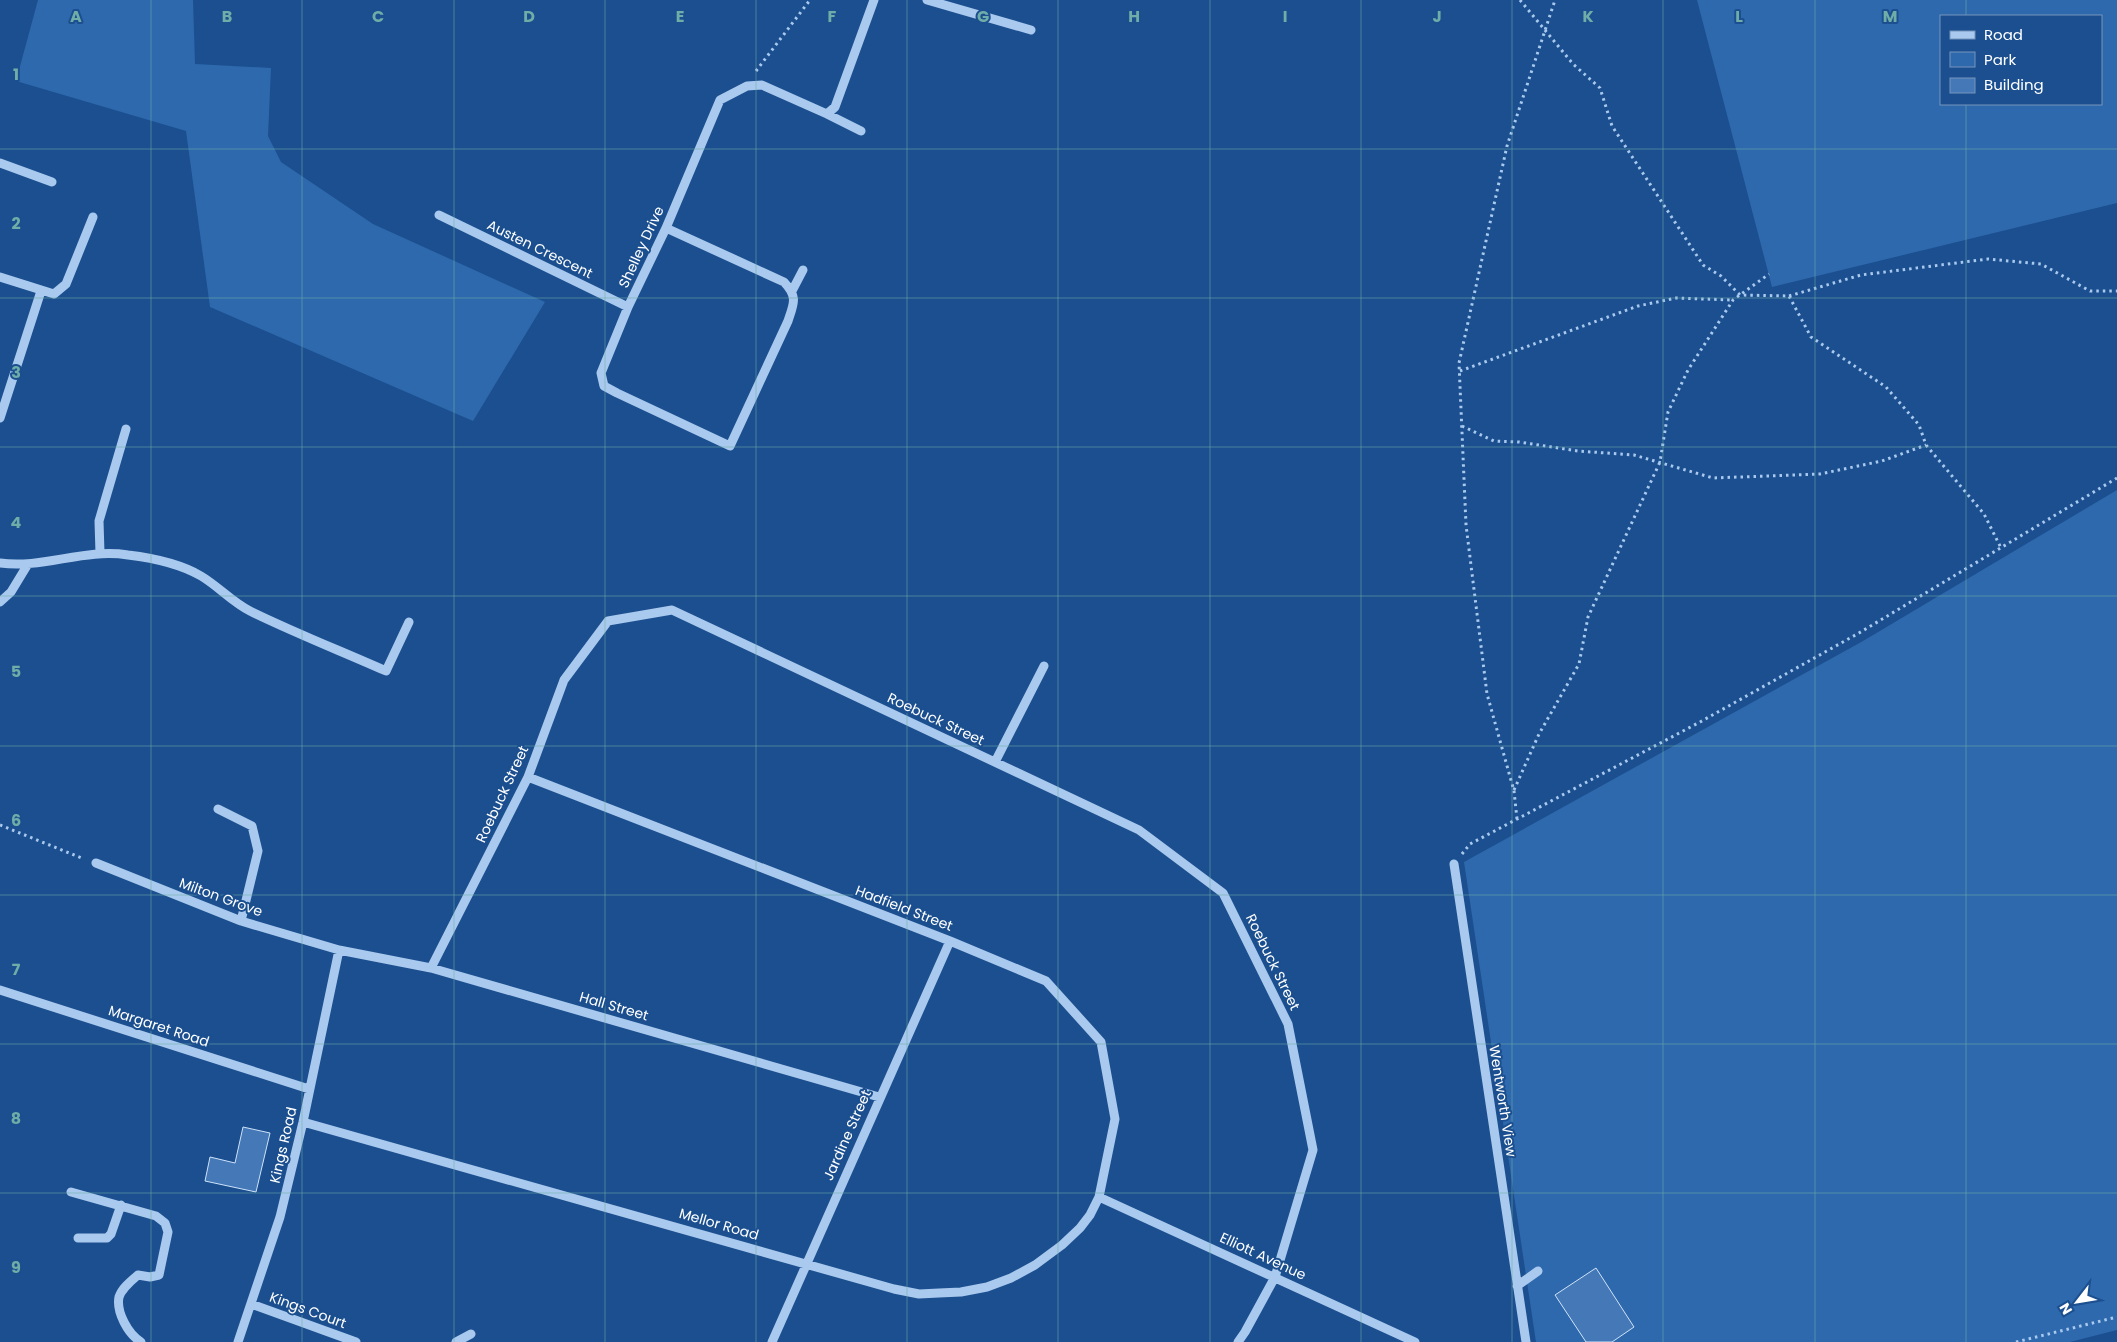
<svg xmlns="http://www.w3.org/2000/svg" width="2117" height="1342" viewBox="0 0 2117 1342" font-family="Poppins,sans-serif">
  <style>
    .green { fill: #2e69ad; fill-rule: evenodd }
    .building { fill: #4478b7; stroke: #cfe3fa }
    .lines { fill: none; stroke-linecap: round; stroke-linejoin: round }
    .path { stroke: #a9c9ee; stroke-width: 3; stroke-dasharray: 2.5 4; stroke-linecap: butt }
    .minor { stroke: #a9c9ee; stroke-width: 9 }
    .grid { fill: none; stroke: #6fada8; stroke-width: 1; stroke-opacity: 0.55 }
    .labels { text-anchor: middle; dominant-baseline: central; stroke-width: 4; stroke-linejoin: round; paint-order: stroke }
    .street-label { font-size: 14px; fill: #fff; stroke: #1b4f8f }
    .grid-label { font-size: 16px; text-anchor: middle; font-weight: bold; fill: #6fada8; stroke: #1b4f8f; stroke-width: 4; stroke-linejoin: round; paint-order: stroke }
  </style>
  <rect width="100%" height="100%" fill="#1b4f8f"/>
  <path class="green" d="M38,0H193L195,64L271,68L268,136L281,162L373,224L545,302L473,421L210,307L186,131L16,81Z
    M1697,0H2117V203L1772,287ZM1941,16H2101V104H1941Z
    M2117,490V1330L2070,1342H1536L1464,862L1863,641Z"/>
  <path class="building" d="M243,1127L270,1133L256,1192L205,1181L210,1157L235,1163Z
    M1596,1268L1634,1327L1612,1342H1586L1555,1295Z"/>
  <g class="lines">
    <path class="path" d="M1520,0L1573,64L1600,88L1612,126L1703,265L1721,276L1740,295L1789,296L1811,337L1886,387L1919,425L1926,445L1984,514L2001,548
      M756,71L810,0
      M1789,296L1861,275L1988,259L2041,264L2090,291H2117
      M1460,371L1638,306L1676,298L1733,300
      M1462,426L1494,441L1519,442L1578,451L1634,455L1713,478L1820,474L1882,461L1926,445
      M1514,790L1539,734L1579,664L1588,617L1660,462L1668,412L1688,370L1733,300L1769,274
      M1517,819L1514,791L1487,694L1466,525L1459,363L1507,146L1555,0
      M0,825L84,859
      M1462,854L1470,844L1700,722L1859,633L2117,478
      M2016,1342L2117,1317"/>
    <path class="minor" d="M927,0L1031,30
      M827,114L861,131
      M0,163L52,182
      M439,215L628,307
      M666,228L784,282C798,297 794,303 788,321L730,446L617,393L604,386L601,373L628,307L666,228L720,100L747,86L762,85L827,114L835,107L874,0
      M0,277L54,294L66,284L93,217
      M792,291L803,270
      M0,418L41,291
      M100,553L99,521L126,429
      M0,563C43,569 84,548 128,555C153,558 179,563 201,576C218,586 232,602 250,611C295,633 341,651 386,671L409,622
      M0,602L11,592L28,564
      M995,762L1044,666
      M218,809L252,826L258,851L241,921
      M96,863L241,921L339,950L431,968L879,1097
      M1454,864L1526,1342
      M431,968L528,777L564,680L608,621L672,610L1139,830L1223,893L1288,1024L1313,1150L1275,1277L1245,1332L1238,1342
      M0,990L309,1089
      M303,1122L894,1289L919,1294L939,1293L961,1292L987,1287L1011,1278L1035,1265L1062,1245L1080,1228L1090,1215L1099,1197L1115,1119L1101,1042L1046,981L950,941L528,777
      M71,1192L156,1216L165,1223L168,1232L159,1275L150,1277L138,1275C131,1281 122,1288 119,1297C116,1312 128,1334 141,1342
      M1099,1197L1415,1342
      M78,1238H107L111,1234L121,1205
      M1517,1286L1538,1271
      M251,1304L356,1342
      M238,1342L280,1217L303,1122L339,950
      M456,1342L471,1334
      M772,1342L950,941"/>
  </g>
  <path class="grid" d="M151,0V1342M302,0V1342M454,0V1342M605,0V1342M756,0V1342M907,0V1342M1058,0V1342M1210,0V1342M1361,0V1342M1512,0V1342M1663,0V1342M1815,0V1342M1966,0V16M1966,104V1342M0,149H2117M0,298H2117M0,447H2117M0,596H2117M0,746H2117M0,895H2117M0,1044H2117M0,1193H2117"/>
  <g class="labels">
    <g class="street-label">
      <text transform="translate(641 247) rotate(-65)">Shelley Drive</text>
      <text transform="translate(540 249) rotate(26)">Austen Crescent</text>
      <text transform="translate(936 719) rotate(25)">Roebuck Street</text>
      <text transform="translate(502 794) rotate(-65)">Roebuck Street</text>
      <text transform="translate(221 897) rotate(20)">Milton Grove</text>
      <text transform="translate(904 908) rotate(21)">Hadfield Street</text>
      <text transform="translate(1273 962) rotate(64)">Roebuck Street</text>
      <text transform="translate(614 1006) rotate(16)">Hall Street</text>
      <text transform="translate(159 1026) rotate(18)">Margaret Road</text>
      <text transform="translate(1503 1101) rotate(81)">Wentworth View</text>
      <text transform="translate(847 1135) rotate(-66)">Jardine Street</text>
      <text transform="translate(283 1145) rotate(-77)">Kings Road</text>
      <text transform="translate(719 1224) rotate(16)">Mellor Road</text>
      <text transform="translate(1263 1256) rotate(25)">Elliott Avenue</text>
      <text transform="translate(308 1310) rotate(20)">Kings Court</text>
    </g>
  </g>
  <g class="grid-label">
    <text x="76" y="22">A</text>
    <text x="227" y="22">B</text>
    <text x="378" y="22">C</text>
    <text x="529" y="22">D</text>
    <text x="680" y="22">E</text>
    <text x="832" y="22">F</text>
    <text x="983" y="22">G</text>
    <text x="1134" y="22">H</text>
    <text x="1285" y="22">I</text>
    <text x="1437" y="22">J</text>
    <text x="1588" y="22">K</text>
    <text x="1739" y="22">L</text>
    <text x="1890" y="22">M</text>
    <text x="16" y="80">1</text>
    <text x="16" y="229">2</text>
    <text x="16" y="378">3</text>
    <text x="16" y="528">4</text>
    <text x="16" y="677">5</text>
    <text x="16" y="826">6</text>
    <text x="16" y="975">7</text>
    <text x="16" y="1124">8</text>
    <text x="16" y="1273">9</text>
  </g>
  <rect x="1940" y="15" width="162" height="90" fill="#1b4f8f" stroke="#7695bc"/>
  <rect x="1950" y="31" width="25" height="8" fill="#a9c9ee" stroke="#7695bc"/>
  <text x="1984" y="40" font-size="15" fill="#ffffff">Road</text>
  <rect x="1950" y="52" width="25" height="15" fill="#2e69ad" stroke="#7695bc"/>
  <text x="1984" y="65" font-size="15" fill="#ffffff">Park</text>
  <rect x="1950" y="78" width="25" height="15" fill="#4478b7" stroke="#7695bc"/>
  <text x="1984" y="90" font-size="15" fill="#ffffff">Building</text>
  <g transform="translate(2077 1302) rotate(239)" stroke="#1b4f8f" stroke-width="4" paint-order="stroke">
  <path d="M0-4L9 19L0 12L-9 19Z" fill="#ffffff"/>
  <text y="-8" font-size="14" font-weight="bold" text-anchor="middle" fill="#ffffff">N</text>
  </g>
</svg>
